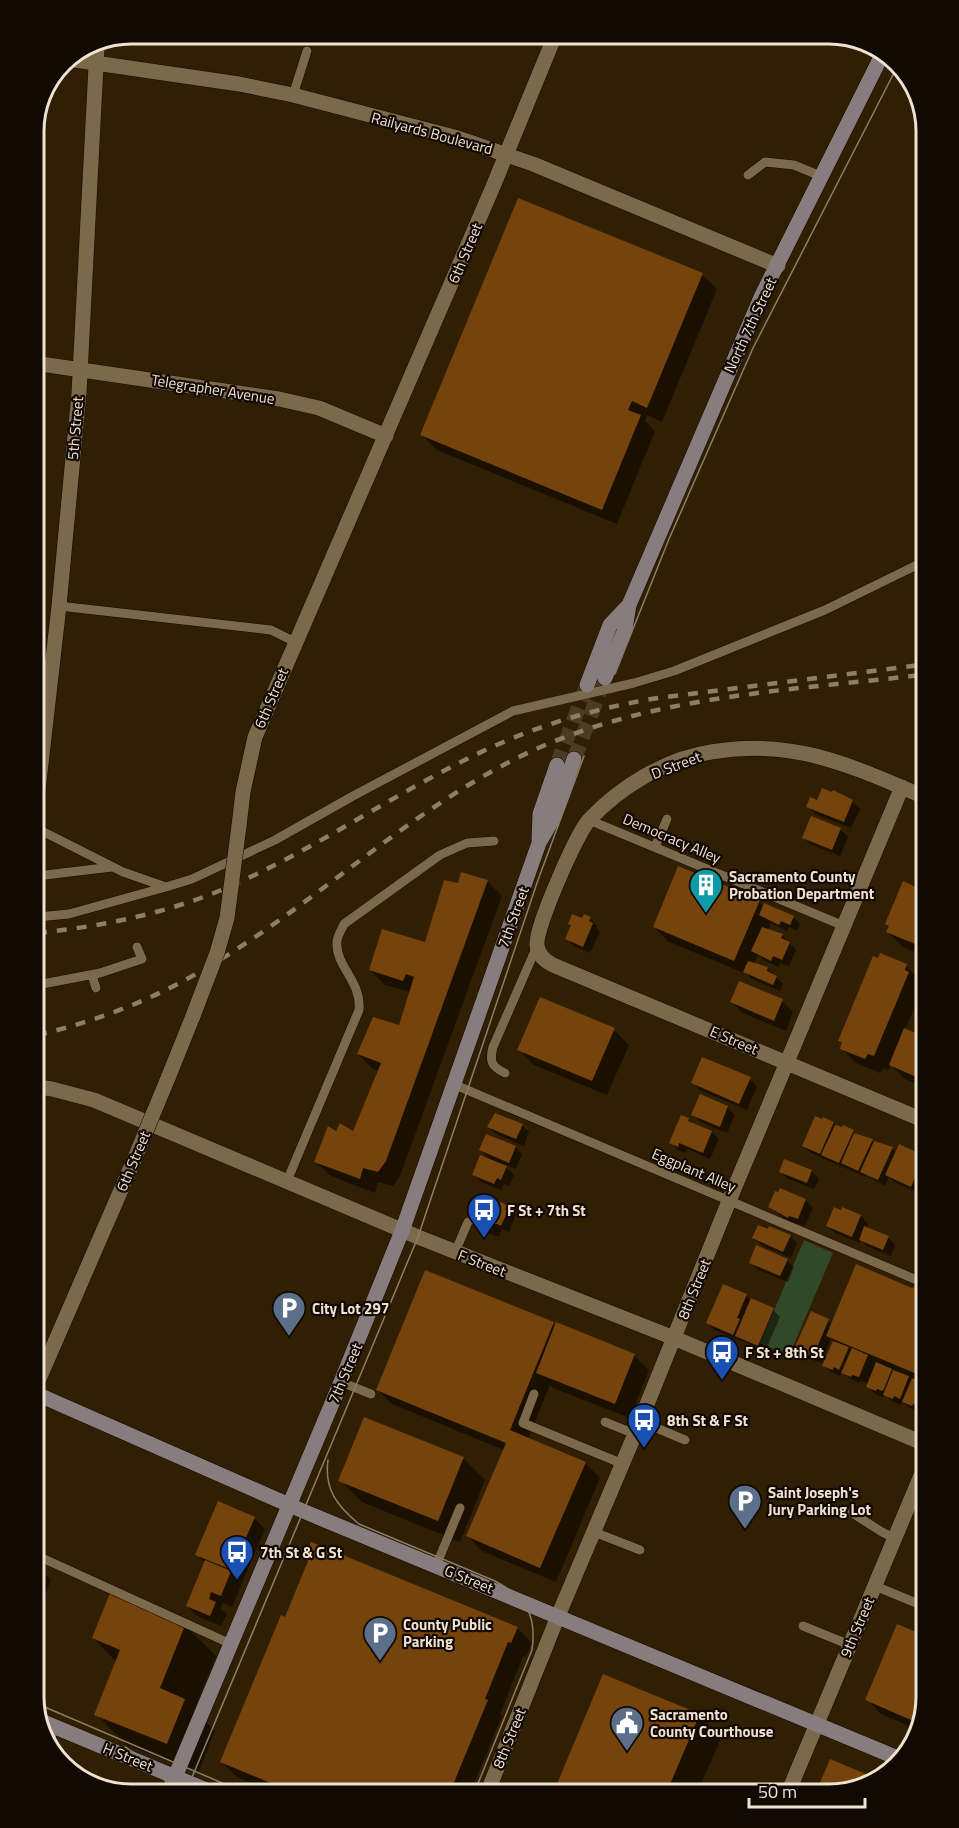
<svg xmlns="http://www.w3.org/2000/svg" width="959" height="1828" viewBox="0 0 959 1828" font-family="'Titillium Web',sans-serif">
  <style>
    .green { fill: #314928 }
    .shadow { fill: #0007 }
    .building { fill: #75430b }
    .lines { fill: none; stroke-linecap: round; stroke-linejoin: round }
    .secondary-tunnel { stroke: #4c3c22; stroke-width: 15; stroke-dasharray: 15 8; stroke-linecap: butt }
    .lane-casing { stroke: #150900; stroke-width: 10 }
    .street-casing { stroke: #150900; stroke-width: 16 }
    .secondary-casing { stroke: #150900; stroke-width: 16 }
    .lane { stroke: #7c684b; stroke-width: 9 }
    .street { stroke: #7c684b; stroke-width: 15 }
    .secondary { stroke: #887d7e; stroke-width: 15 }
    .tram { stroke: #8c7e68; stroke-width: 1.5 }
    .rail { stroke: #8c7e68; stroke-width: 4.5; stroke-dasharray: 10 10; stroke-linecap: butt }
    .street-bridge-casing { stroke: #150900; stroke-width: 16; stroke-linecap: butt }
    .street-bridge { stroke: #7c684b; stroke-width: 15 }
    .labels { text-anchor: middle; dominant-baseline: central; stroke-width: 4.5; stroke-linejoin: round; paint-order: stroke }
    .street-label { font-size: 15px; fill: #eee3d3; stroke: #120a02 }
    .poi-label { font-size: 15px; font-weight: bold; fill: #eee3d3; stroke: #120a02; text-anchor: start }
    .rim { fill: none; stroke: #eee3d3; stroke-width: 3 }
  </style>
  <rect width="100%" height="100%" fill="#301f03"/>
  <path class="green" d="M804,1240L833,1253L789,1356L760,1343Z"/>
  <path class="shadow" d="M702,275L717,289L662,422L647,415L645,421L655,431L617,524L437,450L422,435Z
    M852,801L860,809L851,828L815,814L808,806L818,802Z
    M811,818L841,830L848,837L840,856L810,844L803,837Z
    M922,875V955L903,947L888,932L890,927L887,924L916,889Z
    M487,881L502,896L400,1176L393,1186L378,1182L375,1193L331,1176L316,1162L337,1133H354L380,1071L373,1069L358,1054L400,1027L410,992L385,985L370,970L426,944L459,885Z
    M759,902L764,907L793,917L800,924L797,931L789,927L787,931L771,923L768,930L782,935L796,950L789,966L780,963L779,967L765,961L758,955L754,964L768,969L783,984L780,991L752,979L747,974L669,942L654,927Z
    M590,918L597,926L596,928L600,932L590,953L574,946L566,938L583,920Z
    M880,955L906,966L921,981L920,985L923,988L905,1030L923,1038V1087L905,1079L891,1065L889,1070L883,1068L880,1073L856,1063L841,1048L843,1044L840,1041Z
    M782,1001L793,1012L786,1031L743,1013L732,1002Z
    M614,1030L629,1045L607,1095L534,1065L519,1050Z
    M750,1079L757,1086L747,1110L700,1090L693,1083Z
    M701,1096L728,1108L735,1115L727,1133L700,1122L693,1114Z
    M689,1119L694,1125L712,1132L719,1139L710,1159L687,1149L685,1153L678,1150L671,1142Z
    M833,1123L838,1127L853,1131L858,1136L862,1138L863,1136L875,1143L892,1148L897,1153L900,1146L923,1157L924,1182L919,1193L894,1182L889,1177L885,1186L866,1175V1177L811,1153L804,1146Z
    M522,1125L529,1132L524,1146L496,1134L489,1127Z
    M515,1147L522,1154L516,1169L502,1163L514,1175L509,1186L504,1184L501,1190L481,1182L474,1175L492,1162L481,1150Z
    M781,1171H811L819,1179L814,1189L788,1179Z
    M805,1200L813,1208L805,1226L787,1221L770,1207Z
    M509,1207L516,1214L509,1232L502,1229L499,1237L483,1231L475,1223Z
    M843,1209L861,1216L868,1224L866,1229L888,1237L895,1245L891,1256L868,1247L861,1240L860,1243L835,1233L828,1226Z
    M790,1236L797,1243L791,1258L761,1245L754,1238Z
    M787,1260L794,1267L788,1282L758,1270L751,1262Z
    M426,1272L556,1326L634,1355L649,1370L630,1418L553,1388L550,1385L528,1439L585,1463L600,1478L556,1582L482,1551L468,1536L504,1450L392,1404L377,1389Z
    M916,1288L924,1291L925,1412L920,1410L919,1413L902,1402L900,1405L892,1401L885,1394L883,1397L875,1394L868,1386L869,1384L860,1381L859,1383L841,1373L840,1376L831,1372L824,1365L834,1342L831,1339L821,1363L803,1356L796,1348L811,1313L832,1324Z
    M746,1296L751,1300L773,1310L780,1317L765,1352L741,1340L740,1341L715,1330L708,1323Z
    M463,1458L485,1480L460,1542L362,1502L340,1480Z
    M254,1518L265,1529L232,1607L223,1603L220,1608L227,1614L221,1626L199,1617L187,1606L205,1563L197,1555Z
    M305,1559L517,1628L532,1643L526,1657L523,1656L500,1714L502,1716L471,1791L277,1793L237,1777L222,1762L286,1619L309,1562Z
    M40,1570L51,1580L40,1607Z
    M185,1625L216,1656L194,1710L215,1731L198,1773L127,1745L96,1714L117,1662L93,1638Z
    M926,1698L916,1729L881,1714L867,1699Z
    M699,1716L721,1738L699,1789L556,1791Z"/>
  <path class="building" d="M518,198L703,273L647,408L632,401L628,410L641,415L602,510L420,435Z
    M822,788L832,792L833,790L853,800L844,822L806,807L810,797L817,800Z
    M811,816L841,828L832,850L802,838Z
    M678,866L760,900L734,961L653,927Z
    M922,871V940L918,938L915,944L886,932L889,926L885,924L903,881L916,887Z
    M461,872L488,880L386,1161L378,1172L363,1168L360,1179L314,1162L328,1126L336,1131L340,1123L353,1131L381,1063L357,1054L373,1017L399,1025L414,977L406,974L403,981L369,970L382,929L425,942L444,880L458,883Z
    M764,903L794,916L790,925L781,921L779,925L759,915Z
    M572,914L582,918L584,914L591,917L589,921L593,923L583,947L565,939L571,925L568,924Z
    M762,927L783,934L781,938L790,942L782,960L773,956L771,961L751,951Z
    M880,953L907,964L905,970L909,972L874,1056L868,1054L865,1059L840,1049L842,1042L838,1041L873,956L878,958Z
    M748,961L768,967L767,971L777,976L773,985L743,972Z
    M739,981L783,999L774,1021L730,1002Z
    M540,997L615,1028L592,1081L517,1050Z
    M904,1028L923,1036V1080L889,1065Z
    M702,1057L751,1077L739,1104L691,1083Z
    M700,1094L728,1106L720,1127L691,1115Z
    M495,1113L523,1124L516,1139L487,1127Z
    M681,1115L689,1118L688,1121L712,1131L703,1153L679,1143L678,1147L669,1143Z
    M815,1116L822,1119L823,1117L834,1122L820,1154L802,1146Z
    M835,1125L842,1127L843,1125L854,1130L839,1163L821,1155Z
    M854,1133L873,1139L858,1171L841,1163Z
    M486,1134L516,1146L509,1163L479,1150Z
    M874,1141L893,1147L878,1180L860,1172Z
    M899,1144L923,1155V1159L911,1187L885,1175Z
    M480,1155L507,1166L501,1180L497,1178L494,1184L472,1175Z
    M784,1159L812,1170L807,1183L779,1172Z
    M780,1188L806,1199L798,1219L789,1216L788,1218L768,1207L775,1191L778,1192Z
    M485,1196L510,1206L501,1226L495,1223L491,1231L474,1224Z
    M834,1207L841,1210L842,1207L861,1215L852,1237L826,1226Z
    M758,1225L768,1229L769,1226L791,1235L783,1252L752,1238Z
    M864,1226L889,1236L883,1250L859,1240Z
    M756,1245L788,1259L780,1276L749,1263Z
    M856,1264L912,1288L916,1286L924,1289V1377L826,1336Z
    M425,1270L554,1322L510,1430L586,1462L540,1568L466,1536L506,1443L376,1390Z
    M723,1284L747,1294L737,1318L740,1319L733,1335L706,1323Z
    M751,1298L774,1308L758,1346L735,1336Z
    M811,1311L829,1319L813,1357L794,1349Z
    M556,1322L635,1354L615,1404L536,1373Z
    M833,1341L849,1347L839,1370L834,1367L833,1370L822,1366Z
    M852,1348L868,1355L859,1377L852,1375L851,1377L841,1373Z
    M876,1362L892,1369L883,1391L877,1389L876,1391L866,1387Z
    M893,1370L909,1376L900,1399L894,1396L893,1399L883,1395Z
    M912,1378L925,1383V1393L919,1406L913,1404L912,1406L902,1402Z
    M364,1417L464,1457L438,1521L338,1481Z
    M218,1501L255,1517L232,1570L195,1555Z
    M311,1542L518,1627L511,1643L508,1642L485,1699L488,1700L450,1792L295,1793L220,1762L281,1615L285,1617L308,1561L304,1559Z
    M205,1560L231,1571L221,1596L211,1592L209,1599L216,1602L210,1616L186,1606Z
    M110,1593L186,1623L160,1688L185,1699L167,1744L94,1715L120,1650L92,1638Z
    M897,1624L926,1636V1698L918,1723L865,1700Z
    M603,1674L700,1714L668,1789L554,1791Z
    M830,1759L873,1777L870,1784L866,1787L826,1788L819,1785Z"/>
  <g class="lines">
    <path class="secondary-tunnel" d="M574,759L605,678
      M557,765L587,685"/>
    <g class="lane-casing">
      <path id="lane" d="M293,95L307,51
        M748,175L765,162L794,165L823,177
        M59,606L271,630L295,642
        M589,820L844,926
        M36,828L123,872L166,887L192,879L275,840L353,796L513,711L634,683L674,671L825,610L921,563
        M655,847L667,819
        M37,876L112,867
        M37,917L69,914L166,887
        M92,975L96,988
        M37,985L100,973L142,959L137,947
        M505,1073C492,1067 489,1062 493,1047L537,946
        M453,1084L924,1283
        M287,1181L359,1010C362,981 335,966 337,942C337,936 342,929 344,924L440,855L467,843L494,841
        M455,1252L468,1222
        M341,1382L371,1394
        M534,1394L523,1423L623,1464
        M640,1421L685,1440
        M605,1422L635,1434
        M849,1511L882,1532L894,1538
        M594,1532L640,1550
        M40,1557L231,1644
        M436,1566L460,1508
        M875,1586L926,1607
        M803,1626L850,1645
        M48,1744L55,1727"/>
    </g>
    <g class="street-casing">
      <path id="street" d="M68,59L239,84L293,95L458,138L533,164L778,266
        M34,363L279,399L319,408L386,436
        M922,796C850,765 792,738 711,752C666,759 621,786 589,820C577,833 535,928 537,945C538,955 545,961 553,965L923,1120
        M36,808L59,606L79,393L97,47
        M239,826L243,792L255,737L492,189L556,33
        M168,1078L193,1016
        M38,1087L52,1089L94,1100L418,1237L674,1338L925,1444
        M39,1379L134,1160
        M790,1788L925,1466
        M488,1791L558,1616L635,1434L729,1201L902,787
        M168,1794L175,1777"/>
    </g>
    <g class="secondary-casing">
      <path id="secondary" d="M605,678L625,629L629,605L762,295L884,51
        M587,685L610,625L629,605
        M539,840L540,814L557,765
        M39,1395L303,1511L900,1759
        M41,1721L216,1794
        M175,1777L341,1382L402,1231L539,843L554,817L574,759"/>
    </g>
    <use href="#lane" class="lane"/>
    <use href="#street" class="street"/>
    <use href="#secondary" class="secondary"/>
    <path class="tram" d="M615,674L669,539L753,348L897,67
      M328,1460C324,1489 337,1506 359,1524L495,1581C526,1598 537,1614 532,1650L475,1791
      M40,1705L248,1794
      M125,1747C144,1759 165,1771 171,1794
      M185,1794L418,1237L538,880L584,756"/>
    <path class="rail" d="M37,933C97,927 158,915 214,893C311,854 397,790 492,747C545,723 601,707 658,698L921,665
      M37,1035C94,1022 150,1001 201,971C311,908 403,815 517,758C641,696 785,691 921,675"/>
    <g class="street-bridge-casing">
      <path id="street-bridge" d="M193,1016L217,953L227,918L239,826
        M134,1160L168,1078"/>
    </g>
    <use href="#street-bridge" class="street-bridge"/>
  </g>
  <defs>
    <g id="building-pin" transform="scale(1.725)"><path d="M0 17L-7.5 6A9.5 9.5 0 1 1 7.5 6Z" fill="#0f9aa8" stroke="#120a02"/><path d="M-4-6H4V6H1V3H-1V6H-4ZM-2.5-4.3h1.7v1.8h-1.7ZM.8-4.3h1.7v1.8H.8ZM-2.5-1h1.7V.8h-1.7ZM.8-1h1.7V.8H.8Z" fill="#fff"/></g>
    <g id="bus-pin" transform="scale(1.725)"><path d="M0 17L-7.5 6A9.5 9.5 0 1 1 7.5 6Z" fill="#1a4fb4" stroke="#120a02"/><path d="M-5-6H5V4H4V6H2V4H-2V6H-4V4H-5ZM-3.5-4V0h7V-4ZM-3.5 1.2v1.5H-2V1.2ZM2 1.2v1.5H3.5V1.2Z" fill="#fff"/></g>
    <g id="parking-pin" transform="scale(1.725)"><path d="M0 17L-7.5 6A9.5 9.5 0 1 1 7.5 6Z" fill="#5c6f8a" stroke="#120a02"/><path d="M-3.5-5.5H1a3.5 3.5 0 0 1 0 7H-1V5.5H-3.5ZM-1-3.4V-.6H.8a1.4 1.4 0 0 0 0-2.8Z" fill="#fff"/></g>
    <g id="civic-pin" transform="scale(1.725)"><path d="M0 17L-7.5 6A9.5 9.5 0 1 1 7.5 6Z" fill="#5c6f8a" stroke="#120a02"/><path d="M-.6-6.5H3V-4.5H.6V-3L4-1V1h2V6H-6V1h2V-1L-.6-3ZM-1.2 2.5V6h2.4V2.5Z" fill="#fff"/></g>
  </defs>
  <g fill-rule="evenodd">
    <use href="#building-pin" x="706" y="885"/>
    <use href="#bus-pin" x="484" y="1210"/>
    <use href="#parking-pin" x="289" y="1308"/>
    <use href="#bus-pin" x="722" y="1352"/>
    <use href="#bus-pin" x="644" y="1420"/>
    <use href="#parking-pin" x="745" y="1501"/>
    <use href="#bus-pin" x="237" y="1552"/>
    <use href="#parking-pin" x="380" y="1633"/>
    <use href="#civic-pin" x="627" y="1723"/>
  </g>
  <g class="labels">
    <g class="street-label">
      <text transform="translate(432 133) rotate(15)">Railyards Boulevard</text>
      <text transform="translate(465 253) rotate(-67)">6th Street</text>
      <text transform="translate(750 325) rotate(-65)">North 7th Street</text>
      <text transform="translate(213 389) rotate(9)">Telegrapher Avenue</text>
      <text transform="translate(75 428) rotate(-85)">5th Street</text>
      <text transform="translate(271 698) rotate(-67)">6th Street</text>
      <text transform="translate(676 765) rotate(-21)">D Street</text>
      <text transform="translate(672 838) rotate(23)">Democracy Alley</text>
      <text transform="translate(513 917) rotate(-70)">7th Street</text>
      <text transform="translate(734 1040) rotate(23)">E Street</text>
      <text transform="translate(133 1161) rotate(-67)">6th Street</text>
      <text transform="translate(694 1170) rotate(23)">Eggplant Alley</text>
      <text transform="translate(482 1263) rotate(21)">F Street</text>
      <text transform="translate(694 1289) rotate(-68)">8th Street</text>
      <text transform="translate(345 1373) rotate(-67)">7th Street</text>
      <text transform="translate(469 1579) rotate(22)">G Street</text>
      <text transform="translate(857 1627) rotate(-67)">9th Street</text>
      <text transform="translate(509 1738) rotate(-68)">8th Street</text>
      <text transform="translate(128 1757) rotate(22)">H Street</text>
    </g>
    <g class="poi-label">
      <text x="729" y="876">Sacramento County<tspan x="729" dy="17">Probation Department</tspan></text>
      <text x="507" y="1210">F St + 7th St</text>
      <text x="312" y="1308">City Lot 297</text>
      <text x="745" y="1352">F St + 8th St</text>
      <text x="667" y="1420">8th St &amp; F St</text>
      <text x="768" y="1492">Saint Joseph's<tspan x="768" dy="17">Jury Parking Lot</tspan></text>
      <text x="260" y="1552">7th St &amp; G St</text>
      <text x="403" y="1624">County Public<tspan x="403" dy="17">Parking</tspan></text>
      <text x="650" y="1714">Sacramento<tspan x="650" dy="17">County Courthouse</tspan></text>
    </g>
  </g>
  <path d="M0 0H959V1828H0ZM131 44H829A87 87 0 0 1 916 131V1697A87 87 0 0 1 829 1784H131A87 87 0 0 1 44 1697V131A87 87 0 0 1 131 44Z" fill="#120a02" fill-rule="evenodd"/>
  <path class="rim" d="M131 44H829A87 87 0 0 1 916 131V1697A87 87 0 0 1 829 1784H131A87 87 0 0 1 44 1697V131A87 87 0 0 1 131 44Z"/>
  <path d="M749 1798v9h116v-9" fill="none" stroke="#eee3d3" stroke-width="3"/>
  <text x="758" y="1798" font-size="18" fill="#eee3d3" stroke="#120a02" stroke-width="4.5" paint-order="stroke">50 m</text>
</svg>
